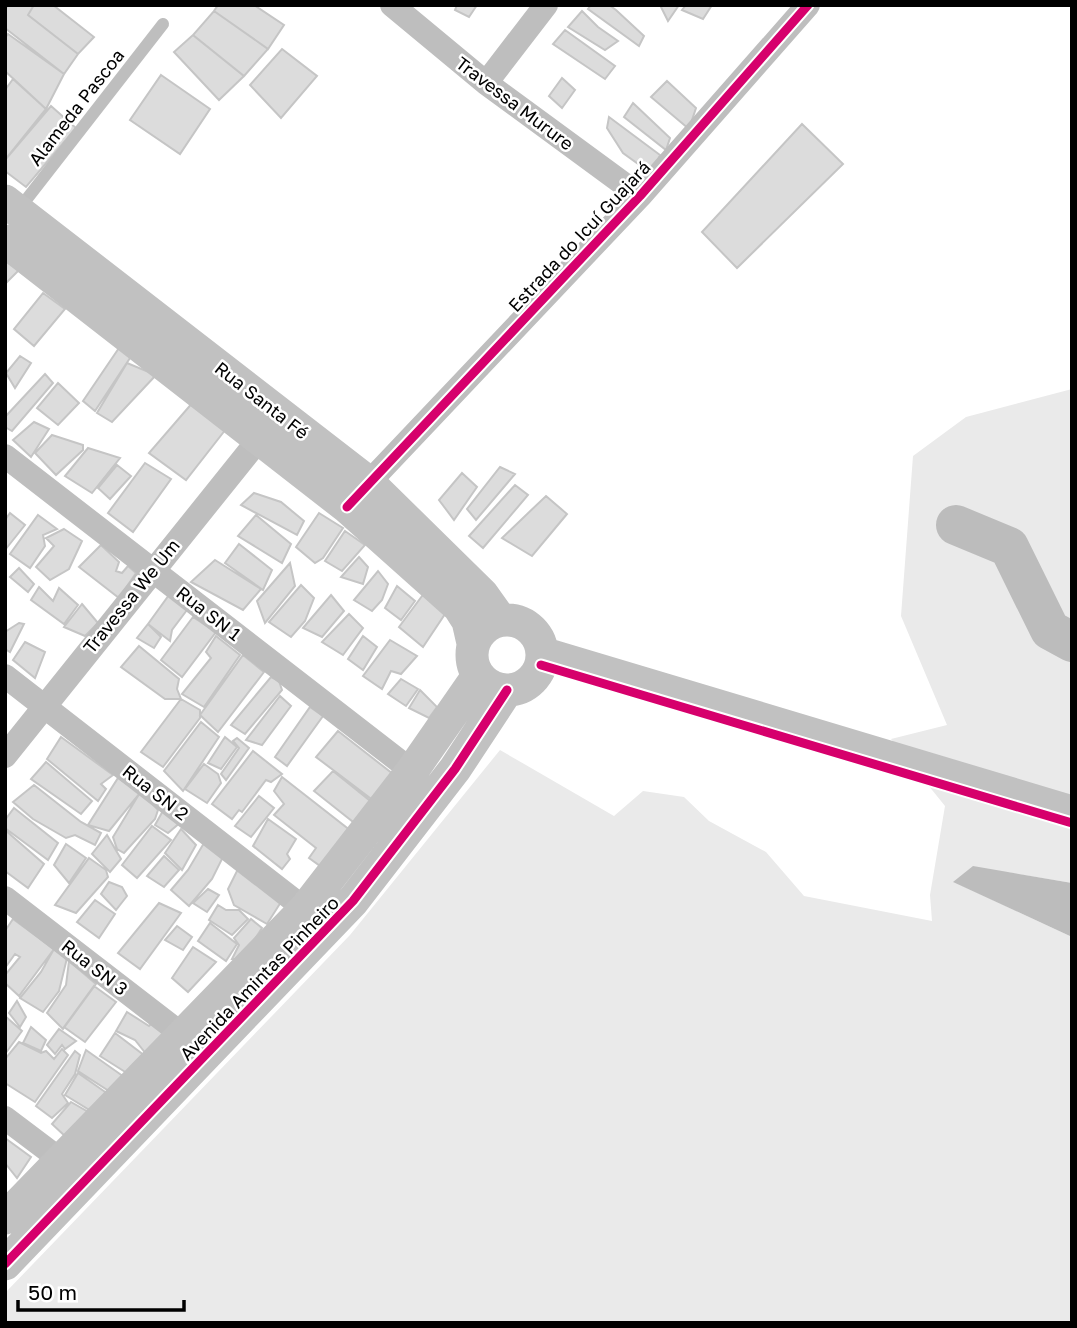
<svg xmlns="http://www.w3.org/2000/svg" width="1077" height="1328" viewBox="0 0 1077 1328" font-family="'Golos Text',sans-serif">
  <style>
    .green { fill: #eaeaea }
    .water { fill: #bcbcbc }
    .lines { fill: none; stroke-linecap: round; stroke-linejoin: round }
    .river { stroke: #bcbcbc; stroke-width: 40 }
    .building { fill: #dcdcdc; stroke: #c5c5c5; stroke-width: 2 }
    .lane { stroke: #bebebe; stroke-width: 12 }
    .street { stroke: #bebebe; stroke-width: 24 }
    .secondary { stroke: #c1c1c1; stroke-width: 33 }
    .cycleway-casing { stroke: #fff; stroke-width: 13 }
    .cycleway { stroke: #d6006c; stroke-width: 9 }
    .labels { text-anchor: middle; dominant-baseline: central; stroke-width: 5; stroke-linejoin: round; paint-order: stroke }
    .street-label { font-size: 18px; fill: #000; stroke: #fff }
  </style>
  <rect width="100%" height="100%" fill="#fff"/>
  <path class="green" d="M1072,389V883L1006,872L954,882L1072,937V1323H5V1293L350,935L500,750L614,816L643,791L684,797L709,821L766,852L804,896L932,921L930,895L945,806L891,739L947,725L901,616L913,456L966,417Z"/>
  <path class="water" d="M973,866L1072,883V937L953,882Z"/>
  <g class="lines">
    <path class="river" d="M956,525L1009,547L1050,630L1072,642"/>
  </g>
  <path class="building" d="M8,5H34L28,15L78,54L64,74L5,28V10Z
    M34,5H53L94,37L78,54L28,15Z
    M218,5H254L284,25L268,49L214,11Z
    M457,5H477L469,17L455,10Z
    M591,5H609L616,10L644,36L639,46L588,9Z
    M660,5H679L668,21Z
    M686,5H712L703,19L682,10Z
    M214,11L268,49L244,76L193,35Z
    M582,11L598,27L618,41L605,50L568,27Z
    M565,30L615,66L605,79L553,44Z
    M8,34L64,74L46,109L5,71V38Z
    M193,35L244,76L219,100L174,52Z
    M282,49L317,76L281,118L250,85Z
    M161,75L210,109L180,154L130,120Z
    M562,78L575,90L562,108L549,96Z
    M13,79L46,109L5,160V90Z
    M667,81L696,108L689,129L651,97Z
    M633,103L670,138L666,150L624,117Z
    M51,106L76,128L26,187L5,171V160Z
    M609,117L660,155L652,174L623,153L607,128Z
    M802,124L843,164L737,268L702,232Z
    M5,261L20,269L5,284Z
    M43,293L65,309L34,346L14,329Z
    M121,345L132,355L95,411L83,401Z
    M20,356L31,363L15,388L6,373Z
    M127,363L156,375L112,422L97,413Z
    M45,374L53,383L12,431L5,427V417Z
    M58,383L79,403L58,425L37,408Z
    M194,401L226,429L186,480L149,453Z
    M34,422L49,429L31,457L13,440Z
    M52,435L83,445V450L56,475L35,453Z
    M88,448L120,458L92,493L65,476Z
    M145,463L171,479L133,532L108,513Z
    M117,465L131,476L110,499L98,488Z
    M500,467L515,474L476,520L467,509Z
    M462,473L477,487L454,520L439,500Z
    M515,485L528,495L483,548L469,536Z
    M254,493L281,502L304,521L297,535L241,505Z
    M546,496L567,514L532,556L502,538Z
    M10,513L25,525L5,550V520Z
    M319,513L343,528L323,558L315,563L296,547Z
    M38,515L57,529L43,535L45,546L30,568L10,554Z
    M256,515L291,544L282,563L238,536Z
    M64,529L82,541L69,569L50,580L36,567L54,546L46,538Z
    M345,531L365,545L342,571L325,561Z
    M239,544L272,570L263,590L225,563Z
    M101,545L119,562L116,571L122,573L128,566L136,573L119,598L79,567Z
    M359,557L368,567L363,584L341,577Z
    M215,560L261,589L243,610L191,582Z
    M290,563L295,586L265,623L257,601Z
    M19,568L34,584L28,592L10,577Z
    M378,571L388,584L382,600L372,611L354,600Z
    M301,585L314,598L305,621L291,637L269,622Z
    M397,586L415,601L401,620L385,608Z
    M39,587L53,601L59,588L78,605L64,624L31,600Z
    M425,592L445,614L423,647L399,627Z
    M169,595L187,610L172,630L170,641L148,624Z
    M331,595L344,611L322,637L303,628Z
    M82,604L98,623L85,636L64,627Z
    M349,614L363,628L343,655L322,642Z
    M193,617L216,632L182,677L161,660Z
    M19,623L24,624L10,652L5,649V632Z
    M148,624L161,637L154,648L137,638Z
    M216,636L240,655L204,707L182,694L211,658L206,652Z
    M363,636L377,647L363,670L348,659Z
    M390,640L417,656L401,674L391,671L382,689L363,676Z
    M25,642L45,652L35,678L13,660Z
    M139,646L179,679L177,689L181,699H165L121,667Z
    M243,655L264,672L218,732L200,715Z
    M271,677L279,681L282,690L245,734L231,725Z
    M401,679L418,689L406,706L388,694Z
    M420,690L437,707L429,718L409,708Z
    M280,696L291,706L262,745L246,740Z
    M181,699L200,710V718L163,767L141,752Z
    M310,707L323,716L287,766L275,757Z
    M201,722L219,737L183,791L164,771Z
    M338,731L393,774L374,801L316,757Z
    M61,737L113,775L101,784L106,789L98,801L47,759Z
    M225,737L237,747L221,769L208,763Z
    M237,738L249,748L226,780L221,774L239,748L233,741Z
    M253,751L282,774L271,782L266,780L242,812L239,810L232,819L212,804Z
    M46,762L92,801L81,814L31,779Z
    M204,764L218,774L221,783L207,803L185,789Z
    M333,771L374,804L357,825L314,791Z
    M282,777L351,831L323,868L309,858L316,848L274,815L284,804L274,791Z
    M118,778L140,793L109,831L88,825Z
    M34,785L81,822L101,833L95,845L75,835L66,838L33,819L13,802Z
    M141,791L158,810L155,819L124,853L117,849L113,837Z
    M259,796L274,808L251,837L235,826Z
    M14,808L58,843L48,860L5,828V820Z
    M164,809L182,821L168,833L155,825Z
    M268,819L296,839L287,854L290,859L282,869L253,846Z
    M152,826L171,840L137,878L122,865Z
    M181,829L196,845L182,870L165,853Z
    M5,830L44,864L28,888L5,871Z
    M107,835L121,859L110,872L92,854Z
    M204,843L224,855L212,879L189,906L171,890L188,870Z
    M66,844L86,858L69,883L54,865Z
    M164,856L179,870L164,887L147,876Z
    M89,858L106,870L108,877L76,913L55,905Z
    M238,869L281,902L267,924L234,905L228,889Z
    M109,882L122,887L127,896L116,910L101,894Z
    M208,889L219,895L207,912L193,903Z
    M95,900L115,914L99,938L77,922Z
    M159,903L181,913L140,969L118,953Z
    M218,905L226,910H239L248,919L232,935L209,920Z
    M13,919L54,949L19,996L5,983V975L20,957L15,954L5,968V931Z
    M251,919L262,928L242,959H232L239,945L234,938Z
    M210,923L237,944L226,961L198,941Z
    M177,926L192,937L183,950L165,940Z
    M193,947L216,962L188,992L172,978Z
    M54,949L67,958L59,991L43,1012L20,998L41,972Z
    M69,961L96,984L63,1029L47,1013L66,985Z
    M94,986L116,1002L85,1042L64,1027Z
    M17,1001L26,1017L20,1027L9,1013Z
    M127,1012L149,1026L153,1022L167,1038L151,1060L135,1040L116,1031Z
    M5,1016L22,1031L5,1054Z
    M31,1027L46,1040L41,1051L23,1043Z
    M59,1029L76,1041L65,1049L62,1045L55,1054L47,1045Z
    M115,1033L145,1056L130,1075L100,1056Z
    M19,1042L41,1053L46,1051L54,1059L62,1049L68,1055L35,1102L5,1083V1059Z
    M86,1050L127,1079L112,1093L78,1071Z
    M75,1051L80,1055L75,1074L62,1094L68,1103L52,1118L36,1106Z
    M78,1073L108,1094L96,1114L65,1095Z
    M71,1102L90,1113L66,1137L52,1124Z
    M5,1138L31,1157L17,1178L5,1163Z"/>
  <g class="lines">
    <path class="lane" d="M19,209L163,24"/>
    <path class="street" d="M392,5L486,83L640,196
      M486,83L546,5
      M5,456L412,771
      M358,494L640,196L808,5
      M5,676L305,909
      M5,756L260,438
      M5,898L184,1036
      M5,1118L62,1161"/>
    <path class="secondary" d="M5,201L368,482L482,594L500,619
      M5,241L347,507L459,607L468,621L473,643
      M472 655a35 35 0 1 1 70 0a35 35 0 1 1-70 0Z
      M542,653L1072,812
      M5,1218L305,909L412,771L478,676
      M5,1264L353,901L455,769L507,690"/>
    <g class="cycleway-casing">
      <path id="cycleway" d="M347,507L640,196L808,5
        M541,665L1072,823
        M5,1264L353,901L455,769L507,690"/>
    </g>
    <use href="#cycleway" class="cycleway"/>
  </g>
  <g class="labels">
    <g class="street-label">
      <text transform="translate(515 103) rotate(37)">Travessa Murure</text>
      <text transform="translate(76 107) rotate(-52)">Alameda Pascoa</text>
      <text transform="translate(579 236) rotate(-47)">Estrada do Icuí Guajará</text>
      <text transform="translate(262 400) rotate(38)">Rua Santa Fé</text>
      <text transform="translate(131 596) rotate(-51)">Travessa We Um</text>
      <text transform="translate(209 613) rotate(38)">Rua SN 1</text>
      <text transform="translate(156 792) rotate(38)">Rua SN 2</text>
      <text transform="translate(95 967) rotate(38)">Rua SN 3</text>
      <text transform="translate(259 978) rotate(-46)">Avenida Amintas Pinheiro</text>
    </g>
  </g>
  <rect width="1077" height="1328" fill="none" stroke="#000000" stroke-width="14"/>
  <path d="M18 1300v10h166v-10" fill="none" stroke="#000000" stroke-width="3.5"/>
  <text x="28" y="1300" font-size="21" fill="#000000" stroke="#ffffff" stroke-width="5" paint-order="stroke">50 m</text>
</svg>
